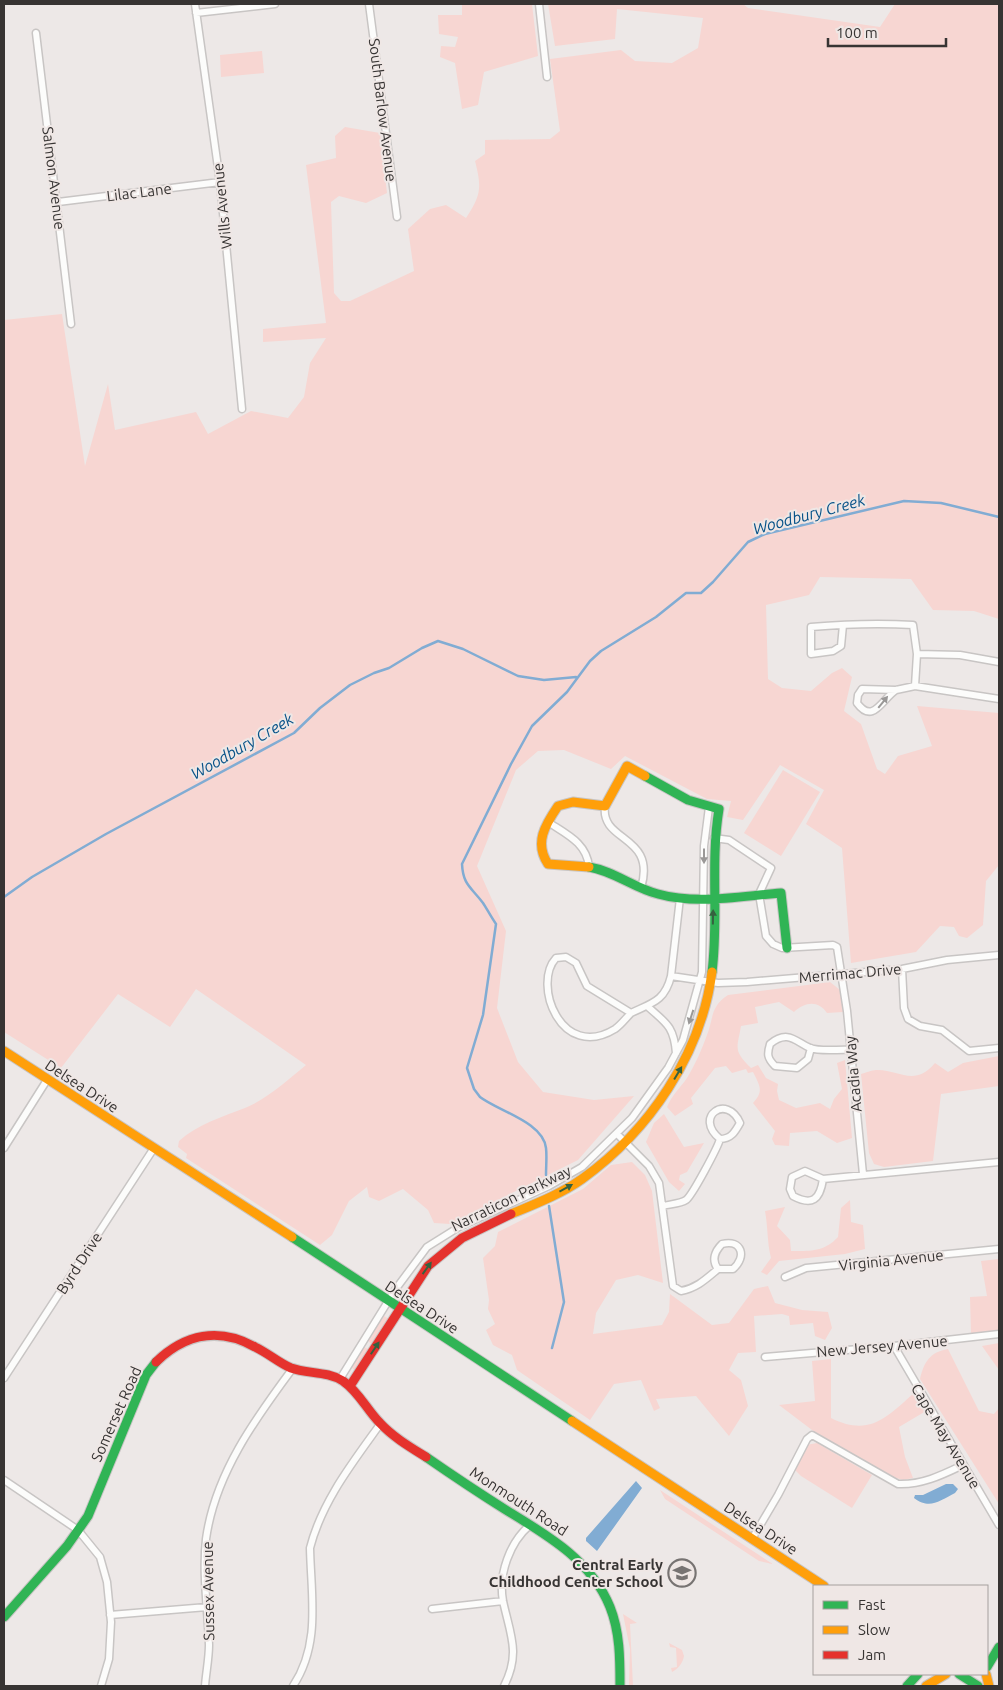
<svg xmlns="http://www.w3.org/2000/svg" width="1003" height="1690" viewBox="0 0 1003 1690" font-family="Ubuntu,sans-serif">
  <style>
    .green { fill: #f7d6d2 }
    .water { fill: #81acd3 }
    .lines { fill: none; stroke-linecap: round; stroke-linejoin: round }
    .stream { stroke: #81acd3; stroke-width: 2.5 }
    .street-casing { stroke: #c8c5c4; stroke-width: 9 }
    .fast-casing { stroke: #c8c5c4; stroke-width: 11 }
    .slow-casing { stroke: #c8c5c4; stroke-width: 11 }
    .jam-casing { stroke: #c8c5c4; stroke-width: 11 }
    .street { stroke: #fcfcfb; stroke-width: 6 }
    .fast { stroke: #30b455; stroke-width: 9 }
    .slow { stroke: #ff9f0a; stroke-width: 9 }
    .jam { stroke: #e5322d; stroke-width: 9 }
    .oneway { fill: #9a9897 }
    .oneway2 { fill: #35613f }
    .labels { text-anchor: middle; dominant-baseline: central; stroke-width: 4; stroke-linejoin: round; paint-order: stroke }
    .street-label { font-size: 15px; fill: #373433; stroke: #efe7e5 }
    .poi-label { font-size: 15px; font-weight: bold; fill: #373433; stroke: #efe7e5; text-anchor: end }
    .water-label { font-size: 16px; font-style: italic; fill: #075288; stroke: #efe7e5 }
  </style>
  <rect width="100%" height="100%" fill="#ede8e7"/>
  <path class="green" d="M458,4H532L538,56L484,72L478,105L462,109L455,63L440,57L441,46L455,47L458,37L439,34L438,15H462V5Z
    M548,4H743L748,8L880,27L895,4H999V619L974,611L933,610L911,579L820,577L809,595L766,605L768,679L782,688L811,691L832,673L842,668L852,677L844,711L861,724L877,769L885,774L898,756L932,746L917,706L999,713V865L986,881L983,925L967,938L959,936L954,927L940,926L916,952L851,963L842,848L806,824L824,790L780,765L743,820L727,817L731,801L707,799L625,756L611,769L564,750L538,751L516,770L477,866L506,931L497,1008L518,1062L543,1092L594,1100L634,1096L578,1160L450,1224L434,1223L428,1210L403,1189L379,1201L369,1197L367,1187L349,1201L332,1235L320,1245L186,1158L187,1154L178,1147L179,1141C198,1124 222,1117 245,1108C267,1099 288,1080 306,1065L196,989L170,1027L118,994L61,1068L4,1032V320L62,314L85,466L108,384L115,430L196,412L208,434L251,411L288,418L304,397L310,363L326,338L263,342V329L326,323L306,165L336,158L335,136L345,127L380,133L387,193L366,203L339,196L331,202L334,293L341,301H350L414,271L408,229L430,209L446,205L466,218C481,195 482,188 475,161L485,154V140L550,139L560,131L550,59L621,50L635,61L672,63L698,48L703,18L617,9L615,39L555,46Z
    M262,51L264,73L221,77L220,55Z
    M783,770L820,792L781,856L744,833Z
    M830,982L840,990L843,1012L827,1013C818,1000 805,1002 794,1012L779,1002L755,1007L758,1023L741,1026C737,1049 733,1050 751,1068L758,1065L766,1078L778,1084L777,1091L779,1100L796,1108L820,1103L830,1109L834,1099L842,1089L837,1063L845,1060L852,1138L837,1143L817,1131L790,1133L789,1146L775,1145L772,1139L775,1131L753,1103C764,1091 760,1086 753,1072L748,1073L746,1069L732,1073L726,1066L715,1068L691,1098L693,1104L675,1116L667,1107C672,1095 680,1088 687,1078C695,1065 702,1049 707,1035C714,1017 710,1007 728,995Z
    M999,1056V1086L941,1094L933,1161L884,1167L874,1164L869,1153L861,1074C865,1073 872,1070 876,1070C899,1069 914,1088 935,1063L948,1072L963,1063Z
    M664,1114L684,1147L704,1143L687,1172L680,1175L679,1180L685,1184L679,1191L669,1182L646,1142L654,1123Z
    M632,1162L645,1175L652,1191L663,1283L638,1275L616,1280L596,1313L593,1334L662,1325L669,1312L670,1294L712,1325L729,1323L754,1289L768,1286L775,1303L802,1310L828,1312L832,1328L825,1340L815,1336L813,1323L790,1325L789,1316L782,1314L754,1316L756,1352L738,1353L729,1370L741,1380L748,1406L729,1436L696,1396L656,1399L660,1408L654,1411L641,1380L614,1384L590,1420L517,1370L512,1355L493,1345L486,1330L495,1324L488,1309L489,1300L483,1258L495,1246L498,1232L583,1189L611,1165Z
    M850,1200L851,1222L863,1225L865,1249L845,1254L779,1261L767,1275L761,1272L771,1258C767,1242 768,1227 765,1211L785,1207L777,1226L790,1240L791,1251C811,1251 824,1252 838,1237L841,1208Z
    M999,1259V1330L971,1334L970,1297L987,1296L981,1261Z
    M384,1316L389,1319L371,1344L368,1340Z
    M999,1343V1370L982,1346Z
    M364,1347L368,1349L354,1370L351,1366Z
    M948,1349L979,1411L994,1414L999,1408V1504L920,1379C924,1362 930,1352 948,1349Z
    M831,1359V1418C869,1437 886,1418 914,1393L926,1411L899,1427L905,1457L913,1478L903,1480L889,1476L812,1430L779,1405L815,1401L812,1361Z
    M817,1443L872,1475L852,1508L801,1476L794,1469L806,1445Z
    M660,1490L768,1561L773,1564L759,1561L665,1499Z
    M623,1614L637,1623L630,1624L633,1686H629L630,1649Z
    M669,1643L682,1650L684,1656C683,1663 678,1669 672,1672L671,1668L677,1667L676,1648L670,1647Z"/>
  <path class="water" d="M636,1481L642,1488L597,1551L586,1541V1538Z
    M946,1484H953L958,1489L955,1493C939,1501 930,1510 914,1498L915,1495H923Z"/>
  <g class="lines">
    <path class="stream" d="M4,897L32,877L106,834L294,733L320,708L350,685L374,673L389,668L422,648L438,641L463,649L518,676L544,680L576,677
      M546,1175C546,1166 547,1156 546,1148C543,1122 498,1111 480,1097L474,1089L467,1068L483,1015L496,924C491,917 487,909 483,903C471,887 463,885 462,864L511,764L532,726L567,692L590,661L601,651L656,617L686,593H701L713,582L748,542L765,534L904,501L941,503L999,517
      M549,1206L564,1302L552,1348"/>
    <g class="street-casing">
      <path id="street" d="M195,4L220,182L242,409
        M369,4L397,217
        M539,4L547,77
        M196,13L275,4
        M36,33L71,324
        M58,202L220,182
        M843,625L841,646L833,651L811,654V627C846,624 879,623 913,625L917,654
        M915,686L917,654L960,655L999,662
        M896,690C882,699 873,725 857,703L858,695L862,689L896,690L915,686L999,699
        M605,806C600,843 657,834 641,888
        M548,822C566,834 587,843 589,867
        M714,838L729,840L771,868L759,894L766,936L773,944L782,948L833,945L837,947L847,1011L863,1174
        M902,969L904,1008L908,1019L920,1026L942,1030L969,1051L999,1048
        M671,976L718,983L747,982L902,969L947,960L999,955
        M647,1006C666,1023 674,1026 676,1053
        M631,1013C626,1018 621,1025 615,1029C561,1062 532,984 556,958L566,957L576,963L587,986L631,1013C652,1003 665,1001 671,976L680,898
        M811,1048L808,1059L797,1068L775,1066C767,1058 767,1054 770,1044C788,1029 796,1042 810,1048C821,1052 839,1049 851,1050
        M617,1134L649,1166L659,1183L673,1286L681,1291C697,1288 706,1279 718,1269H733C747,1257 742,1239 722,1244C715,1251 711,1260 718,1269
        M4,1148L47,1080
        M805,1171L823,1179C820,1200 812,1206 793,1196L790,1189L792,1177Z
        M823,1179L999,1162
        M663,1206C670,1204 680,1204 686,1200C692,1196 718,1147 720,1139C731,1139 735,1132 740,1123C727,1093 693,1117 720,1139
        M785,1277L806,1268L999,1249
        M894,1346L999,1525
        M765,1357L894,1346L999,1334
        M4,1378L154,1148
        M340,1379L395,1290L427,1247L459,1227L549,1186L582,1167L632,1118L668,1068L683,1040L702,972L704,846L709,807
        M4,1480L78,1530L100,1557L107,1582L111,1622L109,1659L101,1686
        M752,1539L778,1495L807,1439L812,1435L898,1484C922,1485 942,1475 963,1465
        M432,1609L503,1601
        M110,1615L207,1607
        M205,1686C206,1673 209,1658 209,1645C208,1610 202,1574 206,1539C215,1474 255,1419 293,1368
        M293,1686C321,1644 311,1596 310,1548C322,1501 353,1462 381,1423
        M504,1686C521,1653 510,1634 503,1601C498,1574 510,1542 530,1525"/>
    </g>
    <g class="fast-casing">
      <path id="fast" d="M645,776L688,800L719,809C710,863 719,918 712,972
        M589,867C614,871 634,888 658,894C697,905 741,896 781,893L787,948
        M292,1237L572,1421
        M426,1457C452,1475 479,1493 506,1510C547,1535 591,1560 610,1607C620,1632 620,1659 620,1686
        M4,1617L67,1546L88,1516L146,1375L156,1362
        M987,1667L999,1647
        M959,1674L978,1686
        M907,1686L918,1674"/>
    </g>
    <g class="slow-casing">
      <path id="slow" d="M589,867L548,864C534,843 545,825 558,806L573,802L605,806L627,766L645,776
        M4,1051L292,1237
        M511,1214C535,1204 561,1194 582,1179C649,1131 701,1055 712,972
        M572,1421L824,1586
        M986,1674L989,1686
        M926,1686L946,1674"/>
    </g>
    <g class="jam-casing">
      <path id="jam" d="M156,1362C185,1334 219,1327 255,1347C268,1353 279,1363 291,1368C308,1374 327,1371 343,1381C359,1392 367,1410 380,1423C393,1437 410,1447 426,1457
        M350,1386L428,1266L462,1238L511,1214"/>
    </g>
    <use href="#street" class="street"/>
    <use href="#fast" class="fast"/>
    <use href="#slow" class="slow"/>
    <use href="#jam" class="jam"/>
  </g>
  <defs><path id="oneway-solid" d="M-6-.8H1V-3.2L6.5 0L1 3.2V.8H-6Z" transform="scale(1.25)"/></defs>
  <g class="oneway">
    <use href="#oneway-solid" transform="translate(883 702) rotate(-51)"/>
    <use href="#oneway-solid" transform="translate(704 856) rotate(90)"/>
    <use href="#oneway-solid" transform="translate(691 1017) rotate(108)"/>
  </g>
  <g class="oneway2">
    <use href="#oneway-solid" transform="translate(713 917) rotate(-89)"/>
    <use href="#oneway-solid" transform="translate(678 1073) rotate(-59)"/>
    <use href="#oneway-solid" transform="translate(566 1188) rotate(-29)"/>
    <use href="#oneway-solid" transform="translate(427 1268) rotate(-54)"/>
    <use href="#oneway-solid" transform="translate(375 1348) rotate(-56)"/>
  </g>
  <defs>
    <g id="school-ring" transform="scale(1.4375)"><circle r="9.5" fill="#efe7e5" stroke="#777372" stroke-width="1.5"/><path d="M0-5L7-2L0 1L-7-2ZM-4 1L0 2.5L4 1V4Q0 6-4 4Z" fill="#777372"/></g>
  </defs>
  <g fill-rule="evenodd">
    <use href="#school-ring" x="682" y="1573"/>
  </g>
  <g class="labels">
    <g class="street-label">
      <text transform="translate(383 110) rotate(83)">South Barlow Avenue</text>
      <text transform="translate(54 178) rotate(83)">Salmon Avenue</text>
      <text transform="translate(139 192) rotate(-7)">Lilac Lane</text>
      <text transform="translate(222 206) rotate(-96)">Wills Avenue</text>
      <text transform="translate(850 973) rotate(-5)">Merrimac Drive</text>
      <text transform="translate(853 1074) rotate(-95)">Acadia Way</text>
      <text transform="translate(82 1086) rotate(33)">Delsea Drive</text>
      <text transform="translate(511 1198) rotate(-26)">Narraticon Parkway</text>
      <text transform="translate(891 1260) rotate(-6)">Virginia Avenue</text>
      <text transform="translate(79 1263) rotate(-57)">Byrd Drive</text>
      <text transform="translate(422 1307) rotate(33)">Delsea Drive</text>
      <text transform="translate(882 1346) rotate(-5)">New Jersey Avenue</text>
      <text transform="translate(116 1414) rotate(-66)">Somerset Road</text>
      <text transform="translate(946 1436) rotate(59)">Cape May Avenue</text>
      <text transform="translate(519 1501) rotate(33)">Monmouth Road</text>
      <text transform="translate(761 1528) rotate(33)">Delsea Drive</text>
      <text transform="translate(208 1591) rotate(-91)">Sussex Avenue</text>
    </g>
    <g class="poi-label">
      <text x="663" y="1564">Central Early<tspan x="663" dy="17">Childhood Center School</tspan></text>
    </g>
    <g class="water-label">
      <text transform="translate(809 514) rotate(-15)">Woodbury Creek</text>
      <text transform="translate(242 746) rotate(-30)">Woodbury Creek</text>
    </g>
  </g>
  <rect width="1003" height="1690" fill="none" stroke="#373433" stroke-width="10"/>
  <rect x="813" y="1585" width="175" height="90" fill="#efe7e5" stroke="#a59f9e"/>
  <rect x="823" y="1601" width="25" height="8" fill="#30b455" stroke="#a59f9e"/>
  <text x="858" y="1610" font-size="15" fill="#373433">Fast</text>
  <rect x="823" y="1626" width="25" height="8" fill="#ff9f0a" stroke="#a59f9e"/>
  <text x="858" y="1635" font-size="15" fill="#373433">Slow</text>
  <rect x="823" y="1651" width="25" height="8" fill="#e5322d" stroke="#a59f9e"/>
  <text x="858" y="1660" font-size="15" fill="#373433">Jam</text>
  <path d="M828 38v8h118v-8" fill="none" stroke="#373433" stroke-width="2.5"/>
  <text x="836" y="38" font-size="15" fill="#373433" stroke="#efe7e5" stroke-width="4" paint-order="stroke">100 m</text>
</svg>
